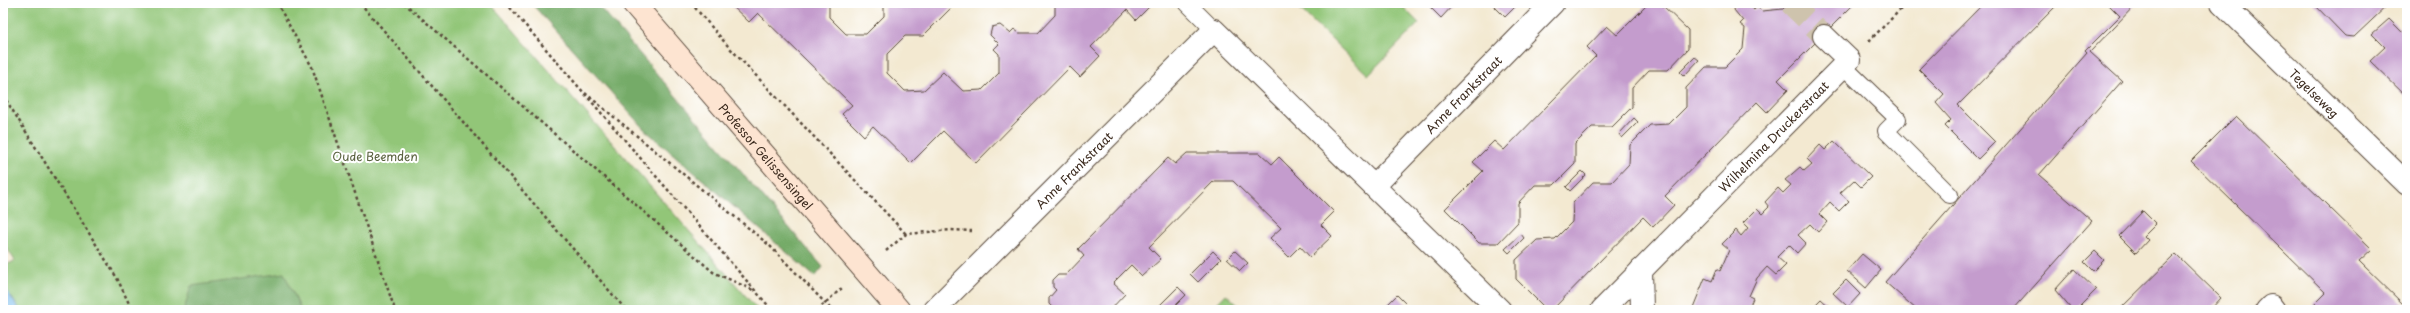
<svg xmlns="http://www.w3.org/2000/svg" width="2410" height="313" viewBox="0 0 2410 313" font-family="'Playpen Sans',sans-serif">
  <style>
    .green { fill: #92c678; stroke: #66784b }
    .forest { fill: #75ab68; stroke: #586a43 }
    .water { fill: #75b9eb; stroke: #587284 }
    .building { fill: #c49ccd }
    .lines { fill: none; stroke-linecap: round; stroke-linejoin: round }
    .minor-tunnel { stroke: #cec3ad; stroke-width: 22; stroke-dasharray: 22 11; stroke-linecap: butt }
    .service-casing { stroke: #574739; stroke-width: 18 }
    .minor-casing { stroke: #574739; stroke-width: 24 }
    .tertiary-casing { stroke: #574739; stroke-width: 24 }
    .secondary-casing { stroke: #574739; stroke-width: 24 }
    .path { stroke: #574739; stroke-width: 2.5; stroke-dasharray: 3 3; stroke-linecap: butt }
    .service { stroke: #fff; stroke-width: 16 }
    .minor { stroke: #fff; stroke-width: 22 }
    .tertiary { stroke: #fff; stroke-width: 22 }
    .secondary { stroke: #fde4d1; stroke-width: 22 }
    .labels { text-anchor: middle; dominant-baseline: central; stroke-width: 4; stroke-linejoin: round; paint-order: stroke }
    .street-label { font-size: 12px; fill: #3b2a1e; stroke: #fff }
    .park-label { font-size: 12px; fill: #59613e; stroke: #fff }
  </style>
  <rect width="100%" height="100%" fill="#fff"/>
  <filter id="ink" filterUnits="userSpaceOnUse"><feTurbulence type="fractalNoise" baseFrequency=".025" numOctaves="2"/><feDisplacementMap in="SourceGraphic" scale="8" xChannelSelector="R" yChannelSelector="G"/><feConvolveMatrix kernelMatrix="1 2 1 2 8 2 1 2 1" color-interpolation-filters="sRGB"/></filter>
  <filter id="wash" filterUnits="userSpaceOnUse"><feTurbulence type="fractalNoise" baseFrequency=".012" numOctaves="4" result="noise"/><feDisplacementMap in="SourceGraphic" scale="16" xChannelSelector="R" yChannelSelector="G"/><feGaussianBlur stdDeviation="0.9" result="paint"/><feColorMatrix in="noise" values="0 0 0 0 0 0 0 0 0 0 0 0 0 0 0 0 0 1.4 0 .05"/><feComposite in="paint" operator="in"/></filter>
  <g filter="url(#wash)">
    <rect width="100%" height="100%" fill="#f3e9d1"/>
    <path class="green" d="M3,3H490L758,310H20L3,285V266L15,261L3,241Z
      M1294,3H1399L1419,23L1368,75Z
      M1226,294L1243,310H1210Z"/>
    <path class="forest" d="M531,3H596L823,267L815,277L644,129Z
      M284,273L301,310H184L191,286Z"/>
    <path class="water" d="M3,285L20,310H3Z"/>
    <g id="blocks">
      <path class="building" d="M729,3H829V17L846,34H866L884,16V3H956L923,36H905L887,54V73L905,91L924,90L943,72L963,91L982,90L999,73V54L994,49L999,44L990,35L992,27L1000,25L1010,33L1014,29L1019,33H1038L1055,15V3H1153L1136,20L1127,10L1091,47L1100,56L1080,77L1070,67L976,163L943,131L911,163L873,126L864,136L842,114L852,105L758,13L749,22Z
        M1426,3H1455L1441,18Z
        M1491,3H1519L1505,17Z
        M1649,3H1660L1688,30V49L1668,70H1649L1632,88V107L1612,127H1592L1575,144V164L1554,185H1535L1518,203V222L1498,243H1479L1445,209L1483,171L1473,162L1494,141L1504,150L1596,56L1587,47L1607,26L1617,35Z
        M1736,3H1747L1754,10L1757,7L1762,11L1783,9L1789,3H1855L1778,80L1788,90L1767,112L1757,102L1665,196L1674,205L1653,227L1643,217L1552,310H1547L1516,279V260L1537,240L1555,239L1572,222L1573,203L1593,182H1612L1629,164L1630,145L1650,125L1669,124L1686,107V88L1706,67H1725L1743,49L1745,28L1740,24L1743,21L1734,10Z
        M1984,3H2059L1958,105L1995,142L1978,159L1945,126L1951,120L1936,103L1944,94L1919,69Z
        M2107,3H2137L2090,52L2122,81L2039,175L2092,221L2013,310H1917L1885,282L2087,53L2085,51L2120,16Z
        M2313,3H2390L2354,37L2345,36Z
        M2389,19L2407,37V97L2370,61L2385,47L2372,34Z
        M1695,57L1699,60L1684,76L1680,72Z
        M2236,116L2372,249L2359,261L2405,306L2400,310H2318L2314,305L2326,293L2191,161Z
        M1634,118L1638,122L1622,138L1619,134Z
        M1834,141L1871,177L1861,187L1854,180L1840,193L1849,201L1839,211L1830,202L1819,214L1827,222L1818,232L1810,224L1798,235L1806,243L1797,253L1789,245L1777,257L1786,265L1776,275L1767,267L1757,278L1749,296L1753,298L1748,310H1692L1705,278L1712,281L1717,269L1720,271L1729,250L1722,244L1736,230L1741,236L1748,228L1743,223L1757,209L1762,214L1769,207L1765,202L1778,188L1783,193L1791,185L1785,180L1800,167L1804,171L1812,164L1807,159L1820,145L1825,150Z
        M1187,153H1260L1272,164L1279,157L1334,212L1321,225L1332,236L1310,257L1300,246L1289,257L1270,238L1281,228L1233,181H1214L1149,247L1161,259L1142,276L1131,265L1113,283L1125,294L1110,310H1055L1049,304V298L1056,290L1053,287V280L1058,275H1066L1084,256L1078,249L1168,158L1175,164Z
        M1582,171L1586,175L1570,191L1566,187Z
        M2143,211L2156,224L2144,236L2148,240L2136,253L2119,236Z
        M1521,234L1524,238L1509,253L1505,249Z
        M1213,251L1221,259L1198,282L1190,274Z
        M1235,251L1248,263L1240,271L1227,259Z
        M2095,251L2104,260L2093,271L2084,262Z
        M1862,254L1881,270L1866,288L1847,271Z
        M2176,254L2221,298L2211,309L2119,310Z
        M2074,269L2096,290L2076,310H2072L2055,290Z
        M1846,280L1860,294L1848,307L1833,293Z
        M1178,287L1186,295L1171,310H1155Z
        M1397,295L1412,310H1382Z
        M1821,299L1833,310H1810Z"/>
    </g>
  </g>
  <g filter="url(#ink)">
    <use href="#blocks" fill-opacity="0" stroke="#574739" stroke-width="1"/>
    <g class="lines">
      <path class="minor-tunnel" d="M1790,3L1824,36"/>
      <g class="service-casing">
        <path id="service" d="M1187,3L1214,30
          M1843,66L1898,119L1886,131L1950,195"/>
      </g>
      <g class="minor-casing">
        <g id="minor">
          <path d="M1824,36L1849,60"/>
          <path id="s1" d="M1374,186L1553,3"/>
          <path d="M1641,270L1642,310"/>
          <path id="s2" d="M934,310L1214,30L1500,310"/>
          <path id="s3" d="M1602,310L1843,66"/>
          <path d="M2267,310L2271,306L2274,310"/>
        </g>
      </g>
      <g class="tertiary-casing">
        <g id="tertiary">
          <path id="s4" d="M2222,3L2407,184"/>
        </g>
      </g>
      <g class="secondary-casing">
        <g id="secondary">
          <path id="s5" d="M633,3L899,310"/>
        </g>
      </g>
      <path class="path" d="M277,3L312,67L395,310
        M360,3L626,310
        M404,3L713,272L755,291
        M506,3L772,310
        M691,3L728,46L906,234
        M1869,41L1907,3
        M585,93L769,245L832,310
        M3,95L117,278L132,310
        M886,251L906,234L951,230L972,231
        M817,310L842,288"/>
      <use href="#service" class="service"/>
      <use href="#minor" class="minor"/>
      <use href="#tertiary" class="tertiary"/>
      <use href="#secondary" class="secondary"/>
    </g>
  </g>
  <g class="labels">
    <g class="street-label">
      <text stroke="none"><textPath href="#s4" startOffset="129">Tegelseweg</textPath></text>
      <text stroke="none"><textPath href="#s1" startOffset="128">Anne Frankstraat</textPath></text>
      <text stroke="none"><textPath href="#s3" startOffset="244">Wilhelmina Druckerstraat</textPath></text>
      <text stroke="none"><textPath href="#s5" startOffset="203">Professor Gelissensingel</textPath></text>
      <text stroke="none"><textPath href="#s2" startOffset="198">Anne Frankstraat</textPath></text>
    </g>
    <g class="park-label">
      <text x="375" y="156">Oude Beemden</text>
    </g>
  </g>
  <rect width="2410" height="313" fill="none" stroke="#fff" stroke-width="16"/>
</svg>
